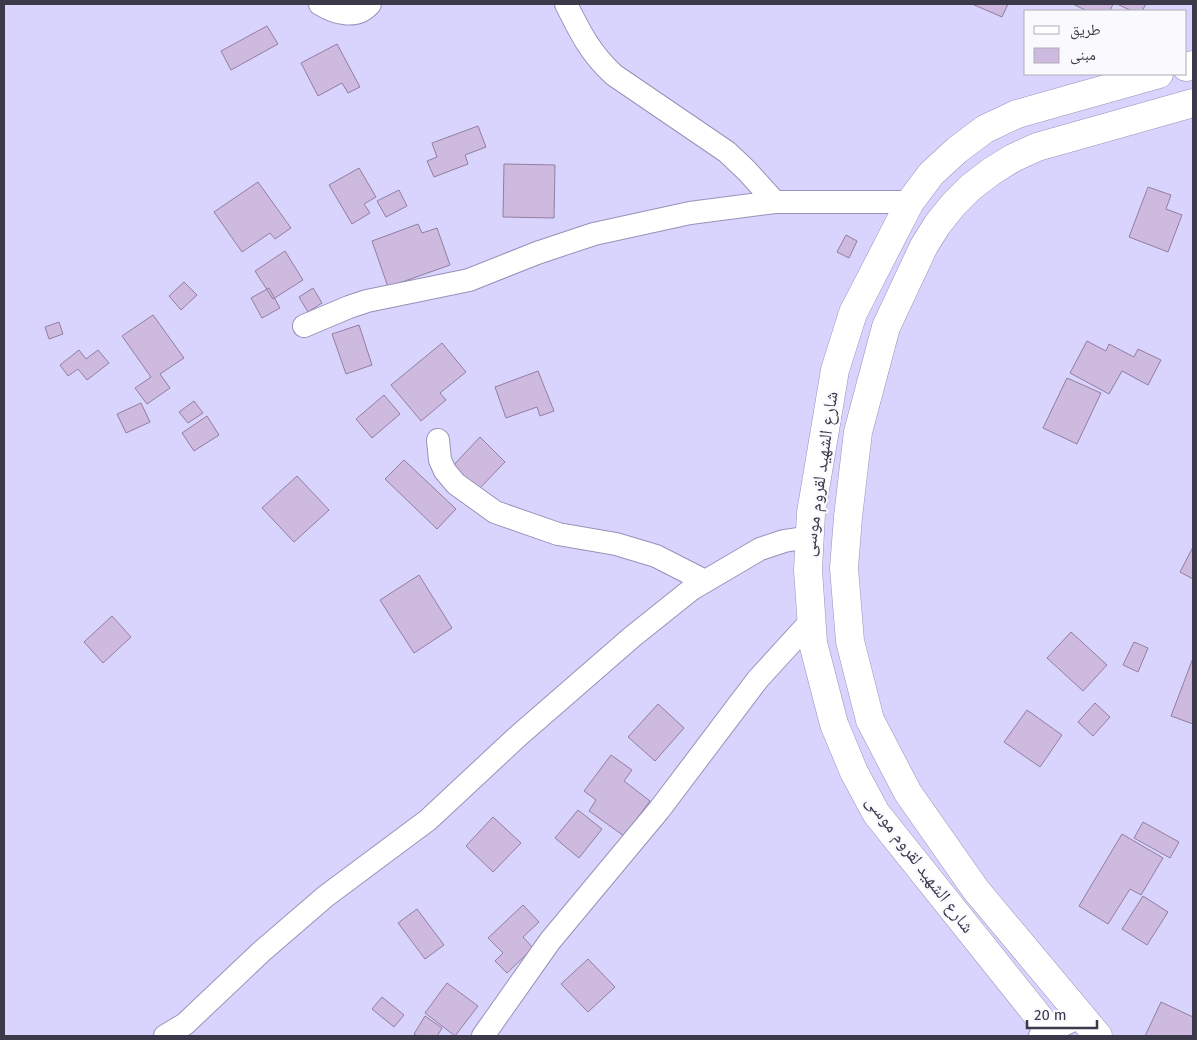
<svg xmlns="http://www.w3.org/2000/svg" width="1197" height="1040" viewBox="0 0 1197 1040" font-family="'Fira Sans','Noto Naskh Arabic',sans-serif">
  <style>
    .building { fill: #cfbadf; stroke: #917ea0 }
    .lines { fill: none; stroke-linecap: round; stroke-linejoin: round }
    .street-casing { stroke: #9792b9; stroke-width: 24 }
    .secondary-casing { stroke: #9792b9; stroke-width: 29 }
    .street { stroke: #fff; stroke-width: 22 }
    .secondary { stroke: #fff; stroke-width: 28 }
    .labels { text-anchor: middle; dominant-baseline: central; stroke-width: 4; stroke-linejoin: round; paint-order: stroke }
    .street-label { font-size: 18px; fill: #3b394a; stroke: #fafafe }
  </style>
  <rect width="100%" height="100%" fill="#d9d4fd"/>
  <path class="building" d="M972,4H1008L1002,17Z
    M1073,4H1113L1110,11H1087Z
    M1117,4H1146L1142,11H1132Z
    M267,26L278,44L231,70L221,51Z
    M337,44L360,87L348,93L342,83L318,96L301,63Z
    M478,126L486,147L465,155L468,164L434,177L427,161L437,157L432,143Z
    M504,164L555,165L554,218L503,217Z
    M359,168L376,197L364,204L370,213L352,224L329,185Z
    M258,182L291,228L275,239L270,233L242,252L214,212Z
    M1148,187L1171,195L1166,209L1182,215L1168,252L1129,237Z
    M399,190L407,206L386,217L377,201Z
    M418,224L422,233L437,228L450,265L388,287L372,241Z
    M846,235L857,241L849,258L837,252Z
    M285,251L303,280L273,299L255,271Z
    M184,282L197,295L181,310L169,296Z
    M269,288L280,308L262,318L251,298Z
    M313,288L322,303L308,312L299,297Z
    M153,315L184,358L160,374L170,388L147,404L135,388L151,377L122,336Z
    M59,322L63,334L49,339L45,327Z
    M359,325L372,365L346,374L332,334Z
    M1087,341L1106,351L1109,344L1134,357L1138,349L1161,360L1148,385L1122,371L1109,394L1070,373Z
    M442,343L466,372L440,393L446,400L421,421L391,385Z
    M79,350L86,359L98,350L109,363L87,380L78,369L68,376L60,365Z
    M538,371L554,411L540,416L537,407L506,418L495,387Z
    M1067,378L1101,393L1077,444L1043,428Z
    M384,395L400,414L372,438L356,419Z
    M194,401L203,413L188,423L179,412Z
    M141,403L150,422L126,433L117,414Z
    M207,416L219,435L194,451L182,433Z
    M480,437L505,462L476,492L451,468Z
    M404,460L456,509L437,529L385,479Z
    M297,476L329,510L294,542L262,508Z
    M1193,547V579L1180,572Z
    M419,575L452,628L414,653L380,600Z
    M112,616L131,637L103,663L84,642Z
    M1071,632L1107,665L1083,691L1047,658Z
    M1134,642L1148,648L1138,672L1123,665Z
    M1193,658V724L1171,716Z
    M1095,703L1110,717L1093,736L1078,722Z
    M658,704L684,728L655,761L628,737Z
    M1027,710L1062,735L1040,767L1004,742Z
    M611,755L632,770L624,781L650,801L624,836L589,811L596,800L584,791Z
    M578,810L602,829L579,858L555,838Z
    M493,817L521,843L493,872L466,846Z
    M1143,822L1179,842L1170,858L1134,838Z
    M1122,834L1163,858L1141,895L1130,889L1108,924L1079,906Z
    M1143,896L1168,912L1147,945L1122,929Z
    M523,905L539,922L523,937L533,948L507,973L495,961L503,953L488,938Z
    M417,909L444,945L425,959L398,923Z
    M588,959L615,987L588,1012L561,984Z
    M447,983L478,1006L455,1036L425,1013Z
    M382,997L404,1015L394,1027L372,1009Z
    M1161,1002L1193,1017V1036H1145Z
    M425,1016L442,1028L437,1036H418L414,1034Z"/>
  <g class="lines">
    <g class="street-casing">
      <path id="street" d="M320,4C335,13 356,20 370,4
        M566,4C580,32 590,53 614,75L727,152L747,171L775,202
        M304,326L349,307L367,301L469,280L537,253L594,234L690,213L775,202H910
        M438,440L440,460L445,471L456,484L495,512L558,534L616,544L656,556L705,581
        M165,1036L185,1024L261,952L326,896L428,820L517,737L632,637L692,589L760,549L784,541L810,537
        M483,1036L550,941L659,810L758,679L811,621
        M1040,1036L1082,1016"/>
    </g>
    <g class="secondary-casing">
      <path id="secondary" d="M1186,67L1193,65
        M1054,1036L876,813L854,772L834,724L813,643L808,570L811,513L835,370L853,313L910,202L931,174L957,150L985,129L1017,114L1159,74
        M1098,1036L976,890L908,793L870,720L850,641L844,568L848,517L858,432L886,327L924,246L937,225L953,205L971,187L992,171L1013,158L1037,147L1193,103"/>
    </g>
    <use href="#street" class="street"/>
    <use href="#secondary" class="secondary"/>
  </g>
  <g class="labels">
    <g class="street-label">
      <text transform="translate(820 474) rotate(-82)">شارع الشهيد لقروم موسى</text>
      <text transform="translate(920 864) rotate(53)">شارع الشهيد لقروم موسى</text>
    </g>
  </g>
  <rect width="1197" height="1040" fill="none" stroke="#3b394a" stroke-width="10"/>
  <rect x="1024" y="10" width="162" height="65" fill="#fafafe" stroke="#aeadb6"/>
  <rect x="1034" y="26" width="25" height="8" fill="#ffffff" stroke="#aeadb6"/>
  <text x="1070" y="35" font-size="15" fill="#3b394a">طريق</text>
  <rect x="1034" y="48" width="25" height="15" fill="#cfbadf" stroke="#aeadb6"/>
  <text x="1070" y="60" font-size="15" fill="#3b394a">مبنى</text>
  <path d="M1027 1020v8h70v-8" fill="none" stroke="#3b394a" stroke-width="2.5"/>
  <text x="1034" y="1020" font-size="15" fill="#3b394a" stroke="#fafafe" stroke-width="4" paint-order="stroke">20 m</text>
</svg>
